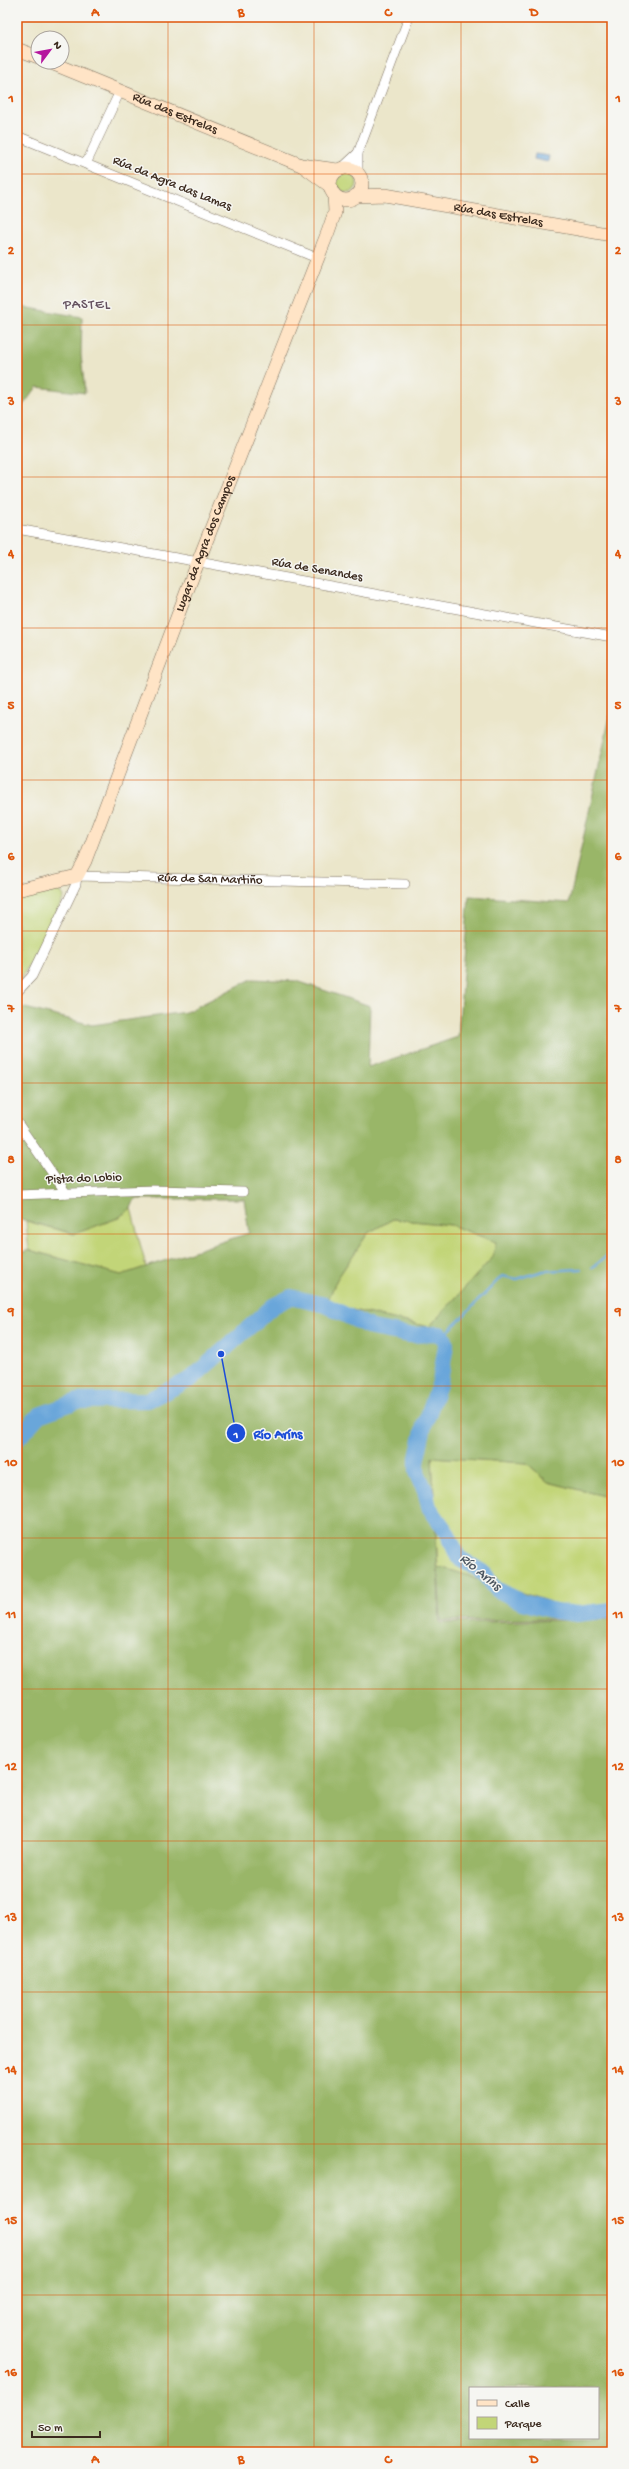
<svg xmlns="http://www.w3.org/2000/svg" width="629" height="2469" viewBox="0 0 629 2469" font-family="'Gochi Hand',sans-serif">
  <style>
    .green { fill: #c2d578; stroke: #7e804b }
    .forest { fill: #99b668; stroke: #6a7043; fill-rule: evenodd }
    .water { fill: #69a6da; stroke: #52687c }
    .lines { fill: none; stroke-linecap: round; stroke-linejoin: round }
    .stream { stroke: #69a6da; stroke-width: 2.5 }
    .river { stroke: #69a6da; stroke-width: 16 }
    .street-casing { stroke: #796c5a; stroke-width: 10 }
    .secondary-casing { stroke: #796c5a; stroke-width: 14 }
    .street { stroke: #fff; stroke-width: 9 }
    .secondary { stroke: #ffe4c6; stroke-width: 13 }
    .grid { fill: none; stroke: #df570d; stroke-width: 1; stroke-opacity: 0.55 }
    .labels { text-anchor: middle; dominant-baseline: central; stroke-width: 3; stroke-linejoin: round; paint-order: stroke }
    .street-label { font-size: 13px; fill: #3b2a1e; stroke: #f6f6f2 }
    .neighbourhood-label { font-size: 14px; letter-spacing: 1px; fill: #655260; stroke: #f6f6f2 }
    .water-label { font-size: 14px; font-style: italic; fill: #4b5560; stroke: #f6f6f2 }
    .leader { fill: none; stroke: #1d4ed8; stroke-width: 1.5 }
    .callout-dot { fill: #1d4ed8; stroke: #f6f6f2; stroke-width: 1.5 }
    .mark-label { font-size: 12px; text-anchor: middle; font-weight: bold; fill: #fff }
    .callout-label { font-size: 14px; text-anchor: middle; font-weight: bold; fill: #1d4ed8; stroke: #f6f6f2; stroke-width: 3; stroke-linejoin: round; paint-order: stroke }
    .neatline { fill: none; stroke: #df570d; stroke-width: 1.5 }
    .grid-label { font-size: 13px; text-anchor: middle; font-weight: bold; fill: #df570d }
  </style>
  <rect width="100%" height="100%" fill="#f6f6f2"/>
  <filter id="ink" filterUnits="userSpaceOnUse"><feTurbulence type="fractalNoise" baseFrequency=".025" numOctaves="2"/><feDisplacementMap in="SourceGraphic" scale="8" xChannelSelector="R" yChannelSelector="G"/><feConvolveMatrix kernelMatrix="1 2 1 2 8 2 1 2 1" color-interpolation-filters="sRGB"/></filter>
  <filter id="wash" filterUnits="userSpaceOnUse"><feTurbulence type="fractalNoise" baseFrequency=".012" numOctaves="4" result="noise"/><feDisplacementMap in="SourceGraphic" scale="16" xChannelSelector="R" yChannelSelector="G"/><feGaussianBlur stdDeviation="0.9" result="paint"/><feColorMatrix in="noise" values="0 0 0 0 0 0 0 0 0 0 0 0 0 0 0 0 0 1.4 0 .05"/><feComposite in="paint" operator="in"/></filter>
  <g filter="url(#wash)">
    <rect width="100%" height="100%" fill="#ebe6ca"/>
    <path class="green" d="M337 183a10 10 0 1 1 20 0a10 10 0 1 1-20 0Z
      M60,890L64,897L36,953L17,985V899Z
      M131,1208L146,1267L121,1275L29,1250L26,1221L74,1234L118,1218Z
      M393,1219L451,1225L496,1242L493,1257L429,1327L339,1307L328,1300L337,1279L368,1233Z
      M432,1457L527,1463L548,1482L612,1498V1618H600L444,1568L438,1569Z"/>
    <path class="forest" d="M17,306L82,317L81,355L85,393L37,387L17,413Z
      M612,707V1498L548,1482L527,1463L432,1457L440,1623L612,1619V2452H17V1254L29,1250L121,1275L249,1233L244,1199H135L131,1208L118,1218L74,1234L17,1218V1006L92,1025L186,1012L252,979L297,981L370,1006L368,1067L458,1037L469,896L569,903ZM393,1219L451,1225L496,1242L493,1257L429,1327L339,1307L328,1300L337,1279L368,1233ZM470,2388H598V2438H470Z
      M444,1568L600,1618L441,1621L438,1569Z"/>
    <path class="water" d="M535,154L549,156L548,162L534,159Z"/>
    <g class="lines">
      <path class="stream" d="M592,1268L612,1252
        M443,1337L502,1276L517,1279L543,1271L581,1269"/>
      <path class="river" d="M17,1440L39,1415L78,1401L148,1400L191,1379L273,1306L291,1297L325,1305L372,1328L409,1335L440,1334L445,1340L446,1345L440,1382L424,1426L417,1458V1472L425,1490L429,1507L448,1534L458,1557L484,1573L496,1589L522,1602L555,1611L577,1614L612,1610"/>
    </g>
  </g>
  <g filter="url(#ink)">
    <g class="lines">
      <g class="street-casing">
        <g id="street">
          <path d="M17,136L317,258"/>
          <path d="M86,164L120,91"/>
          <path d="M342,168L358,153"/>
          <path d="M358,174V153L409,17"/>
          <path d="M17,529L612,637"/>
          <path id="s1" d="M17,992L32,976L76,884L77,876L405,884"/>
          <path d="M17,1122L66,1193"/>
          <path d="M17,1195L152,1190L243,1192"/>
        </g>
      </g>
      <g class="secondary-casing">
        <g id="secondary">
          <path d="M17,49L38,57"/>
          <path id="s2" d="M49,62L301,165L337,170"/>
          <path d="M303,166L330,186"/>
          <circle cx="346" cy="184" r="16"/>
          <path id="s3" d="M355,196L385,195L612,235"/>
          <path id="s4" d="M17,890L77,876L85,861L198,562L328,232L335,212L334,194"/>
        </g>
      </g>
      <use href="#street" class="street"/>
      <use href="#secondary" class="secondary"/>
    </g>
  </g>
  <path class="grid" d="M168,17V2452M314,17V2452M461,17V2452M17,174H612M17,325H612M17,477H612M17,628H612M17,780H612M17,931H612M17,1083H612M17,1234H612M17,1386H612M17,1538H612M17,1689H612M17,1841H612M17,1992H612M17,2144H612M17,2295H612"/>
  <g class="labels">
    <g class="street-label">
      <text stroke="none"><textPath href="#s2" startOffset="136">Rúa das Estrelas</textPath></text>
      <text transform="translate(172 184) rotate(22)">Rúa da Agra das Lamas</text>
      <text stroke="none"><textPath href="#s3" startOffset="145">Rúa das Estrelas</textPath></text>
      <text stroke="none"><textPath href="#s4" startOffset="418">Lugar da Agra dos Campos</textPath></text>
      <text transform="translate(317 570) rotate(10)">Rúa de Senandes</text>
      <text stroke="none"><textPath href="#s1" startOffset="265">Rúa de San Martiño</textPath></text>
      <text transform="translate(84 1179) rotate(-2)">Pista do Lobio</text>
    </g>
    <g class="neighbourhood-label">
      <text x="87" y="305">PASTEL</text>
    </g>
    <g class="water-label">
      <text transform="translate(480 1573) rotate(40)">Río Aríns</text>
    </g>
  </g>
  <path class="leader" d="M221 1354L236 1433"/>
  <g class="callout-dot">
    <circle cx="221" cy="1354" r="4"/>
    <circle cx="236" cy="1433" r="10"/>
  </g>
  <g class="mark-label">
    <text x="236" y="1438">1</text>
  </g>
  <g class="callout-label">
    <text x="278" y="1438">Río Aríns</text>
  </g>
  <rect width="629" height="2469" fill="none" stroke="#f6f6f2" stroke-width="44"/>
  <rect x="469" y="2387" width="130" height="52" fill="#f6f6f2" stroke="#aba49d"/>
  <rect x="477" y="2400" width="20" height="6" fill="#ffe4c6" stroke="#aba49d"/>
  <text x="505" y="2407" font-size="12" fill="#3b2a1e">Calle</text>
  <rect x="477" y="2417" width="20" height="12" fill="#c2d578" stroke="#aba49d"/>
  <text x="505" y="2427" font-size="12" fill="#3b2a1e">Parque</text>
  <g transform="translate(50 50) rotate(58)"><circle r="19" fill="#f6f6f2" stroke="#aba49d"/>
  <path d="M0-3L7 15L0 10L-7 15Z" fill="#b5179e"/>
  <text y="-6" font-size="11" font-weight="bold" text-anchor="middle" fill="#3b2a1e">N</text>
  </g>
  <path d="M32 2431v6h68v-6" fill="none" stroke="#3b2a1e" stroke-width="2"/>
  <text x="38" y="2431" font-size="12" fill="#3b2a1e" stroke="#f6f6f2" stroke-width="3" paint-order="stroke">50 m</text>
  <rect x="22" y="22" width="585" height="2425" class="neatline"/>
  <g class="grid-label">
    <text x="95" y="16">A</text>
    <text x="241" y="16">B</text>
    <text x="388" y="16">C</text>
    <text x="534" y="16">D</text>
    <text x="11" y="102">1</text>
    <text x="618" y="102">1</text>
    <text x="11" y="254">2</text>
    <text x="618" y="254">2</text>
    <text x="11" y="405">3</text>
    <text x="618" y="405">3</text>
    <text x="11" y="557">4</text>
    <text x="618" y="557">4</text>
    <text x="11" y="709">5</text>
    <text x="618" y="709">5</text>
    <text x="11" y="860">6</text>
    <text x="618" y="860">6</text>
    <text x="11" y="1012">7</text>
    <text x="618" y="1012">7</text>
    <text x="11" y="1163">8</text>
    <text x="618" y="1163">8</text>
    <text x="11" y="1315">9</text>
    <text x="618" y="1315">9</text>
    <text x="11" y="1466">10</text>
    <text x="618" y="1466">10</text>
    <text x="11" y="1618">11</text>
    <text x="618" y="1618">11</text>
    <text x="11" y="1770">12</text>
    <text x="618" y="1770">12</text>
    <text x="11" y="1921">13</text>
    <text x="618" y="1921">13</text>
    <text x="11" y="2073">14</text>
    <text x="618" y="2073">14</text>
    <text x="11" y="2224">15</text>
    <text x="618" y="2224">15</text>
    <text x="11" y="2376">16</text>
    <text x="618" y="2376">16</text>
    <text x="95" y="2463">A</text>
    <text x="241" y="2463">B</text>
    <text x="388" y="2463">C</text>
    <text x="534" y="2463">D</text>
  </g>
</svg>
